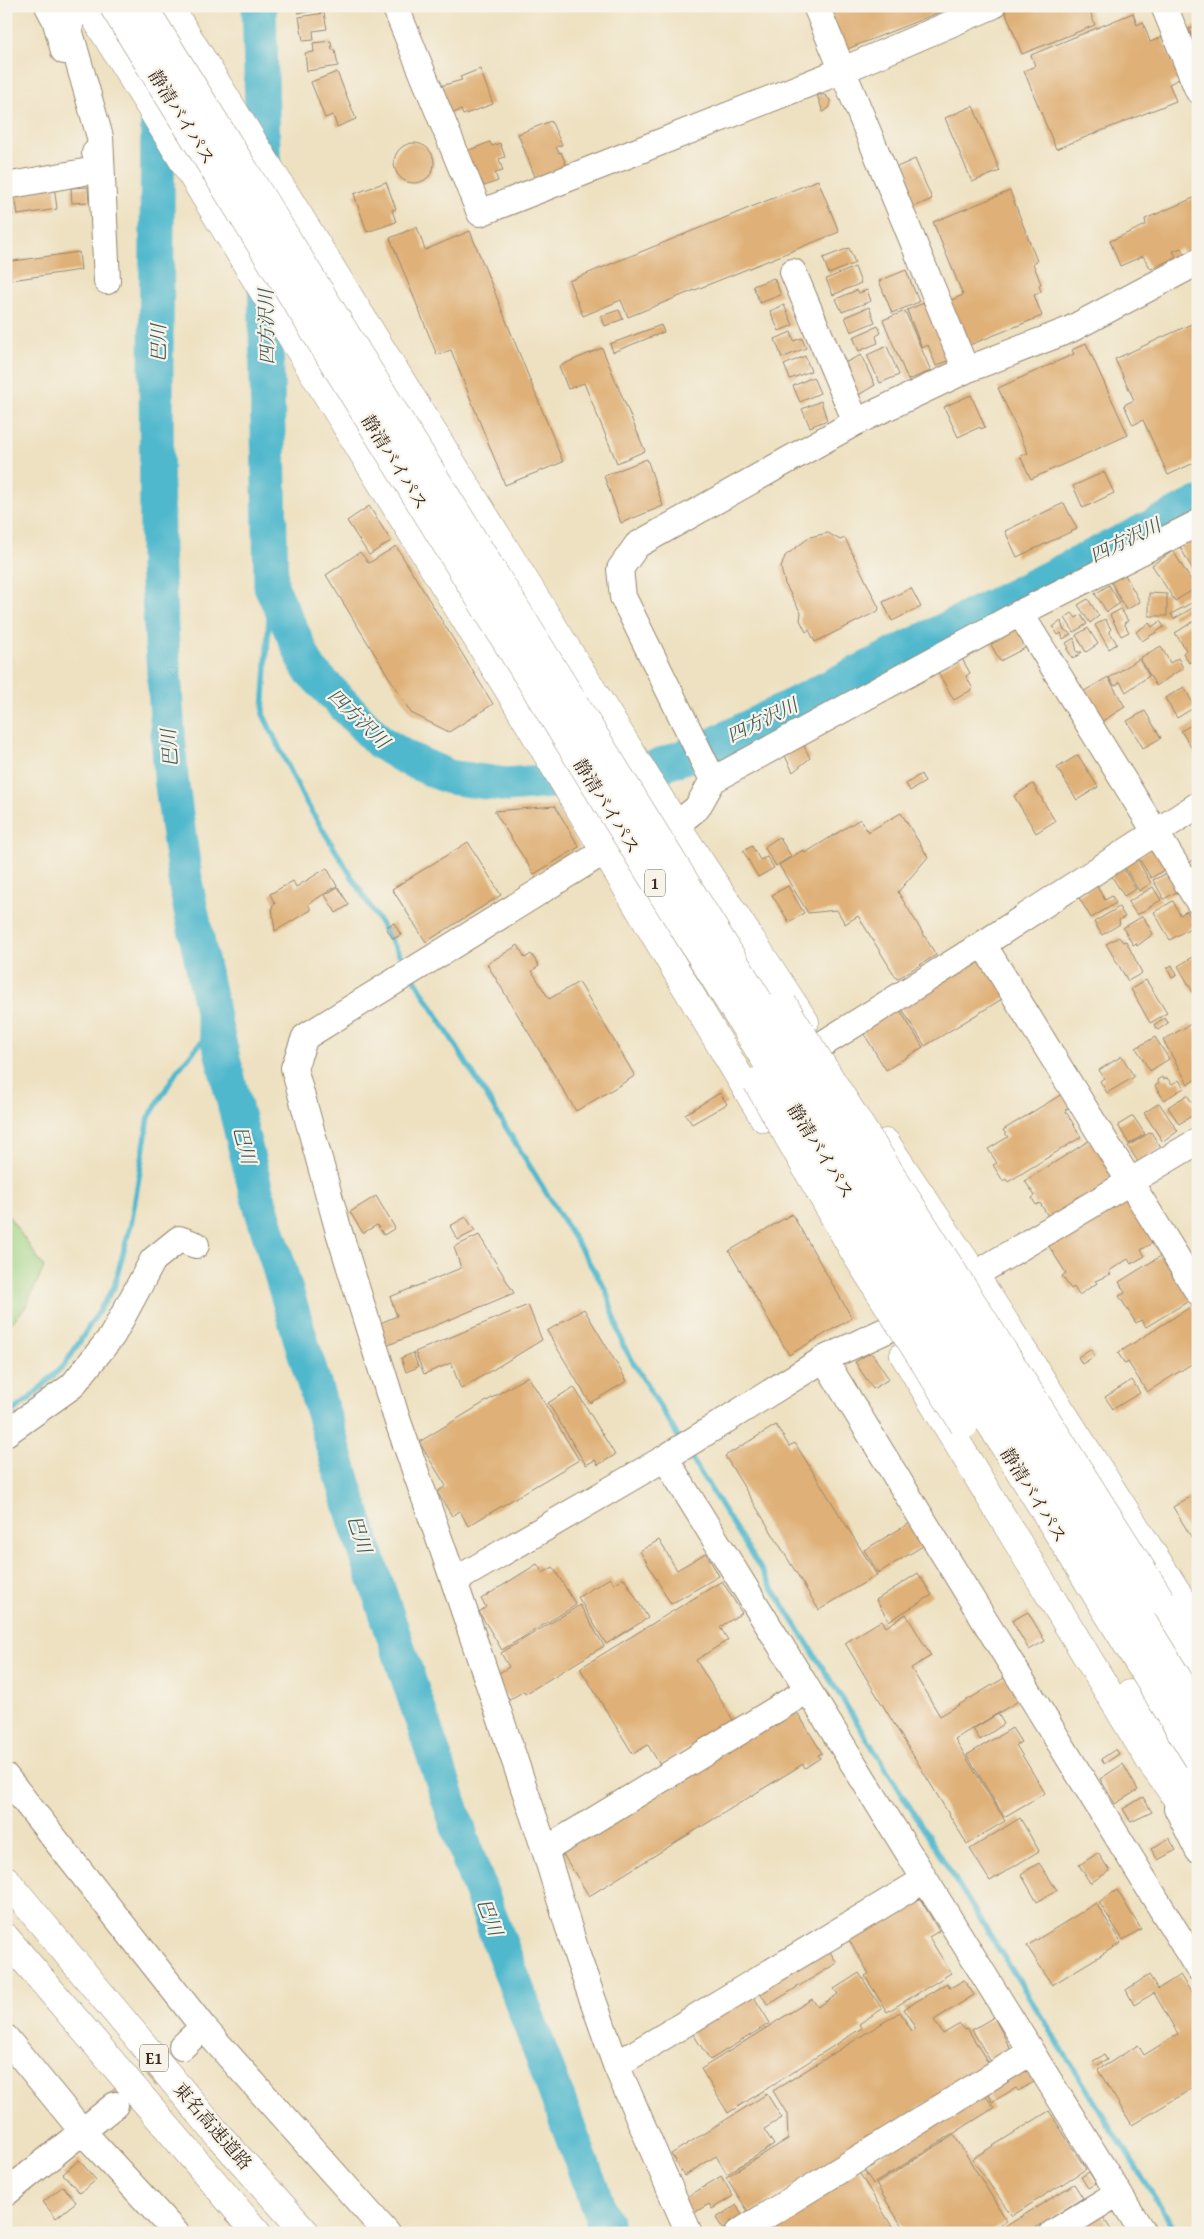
<svg xmlns="http://www.w3.org/2000/svg" width="1204" height="2239" viewBox="0 0 1204 2239" font-family="'Gentium Book Plus','Noto Serif JP',serif">
  <style>
    .grass { fill: #a0d384; stroke: #6e7e51 }
    .lines { fill: none; stroke-linecap: round; stroke-linejoin: round }
    .stream { stroke: #4fb8cd; stroke-width: 5.5 }
    .river { stroke: #4fb8cd; stroke-width: 35 }
    .building { fill: #dfb077 }
    .minor-tunnel { stroke: #cabca0; stroke-width: 26; stroke-dasharray: 26 13; stroke-linecap: butt }
    .minor-casing { stroke: #948670; stroke-width: 28 }
    .highway-casing { stroke: #948670; stroke-width: 29 }
    .minor { stroke: #fff; stroke-width: 26 }
    .highway { stroke: #fff; stroke-width: 28 }
    .highway-bridge-casing { stroke: #948670; stroke-width: 29; stroke-linecap: butt }
    .highway-bridge { stroke: #fff; stroke-width: 28 }
    .labels { text-anchor: middle; dominant-baseline: central; stroke-width: 4.5; stroke-linejoin: round; paint-order: stroke }
    .shield { fill: #f7f3e8; stroke: #73665b; stroke-width: 1 }
    .shield-label { font-size: 16px; font-weight: bold; fill: #3b2a1e }
    .street-label { font-size: 18px; fill: #3b2a1e; stroke: #f7f3e8 }
    .water-label { font-size: 19px; font-style: italic; fill: #425c5b; stroke: #f7f3e8 }
  </style>
  <rect width="100%" height="100%" fill="#f7f3e8"/>
  <filter id="ink" filterUnits="userSpaceOnUse"><feTurbulence type="fractalNoise" baseFrequency=".02" numOctaves="2"/><feDisplacementMap in="SourceGraphic" scale="10" xChannelSelector="R" yChannelSelector="G"/><feConvolveMatrix kernelMatrix="1 2 1 2 8 2 1 2 1" color-interpolation-filters="sRGB"/></filter>
  <filter id="wash" filterUnits="userSpaceOnUse"><feTurbulence type="fractalNoise" baseFrequency=".0096" numOctaves="4" result="noise"/><feDisplacementMap in="SourceGraphic" scale="20" xChannelSelector="R" yChannelSelector="G"/><feGaussianBlur stdDeviation="1.12" result="paint"/><feColorMatrix in="noise" values="0 0 0 0 0 0 0 0 0 0 0 0 0 0 0 0 0 1.4 0 .05"/><feComposite in="paint" operator="in"/></filter>
  <g filter="url(#wash)">
    <rect width="100%" height="100%" fill="#eee1c1"/>
    <path class="grass" d="M6,1212L44,1267L25,1308L6,1329Z"/>
    <g class="lines">
      <path class="stream" d="M271,586L263,714L304,799L406,965
        M414,978L606,1290L623,1345L680,1440
        M6,1416L30,1398L66,1363L114,1287L131,1224L149,1117L177,1071L215,1026
        M688,1453L1177,2233"/>
      <path class="river" d="M259,6L264,180
        M158,97L156,364L157,568L171,778L186,886L215,1026L256,1191L356,1523L470,1863L608,2233
        M265,275L271,586L309,669L380,742L406,758L449,777L507,785L640,773L707,748L1198,504"/>
    </g>
    <g id="blocks">
      <path class="building" d="M297,6H323V9L298,13Z
        M827,6H955L845,50Z
        M1007,6H1088L1095,25L1022,54L1004,8Z
        M324,13L327,29L313,31L314,40L303,41L299,17Z
        M1133,13L1137,25L1143,22L1150,42L1162,37L1179,79L1169,84L1176,101L1056,149L1024,71L1035,66L1031,55Z
        M1198,25V51L1189,29Z
        M331,41L332,50H335L338,66L307,71L305,53L314,52L313,43Z
        M480,69L493,104L463,115L461,110L448,115L437,87L462,80L460,77Z
        M337,72L356,119L337,127L333,115L325,118L311,82Z
        M817,95H825L830,100V107L825,111L823,112Z
        M973,106L1000,171L972,182L945,118Z
        M551,121L562,145L556,147L559,153L561,152L567,167L536,179L518,134Z
        M490,142L492,146L500,143L505,157L499,159L503,171L495,173L498,181L484,186L481,179L475,181L467,151Z
        M394 163a20 20 0 1 1 40 0a20 20 0 1 1-40 0Z
        M915,159L932,199L911,208L895,168Z
        M818,180L839,232L628,317L621,300L583,316L569,281Z
        M386,182L396,209L392,210L396,222L367,232L354,194Z
        M54,185L57,209L18,215L14,191Z
        M88,187L89,202L72,203L71,188Z
        M1010,191L1037,261L1033,263L1041,284L1039,285L1041,292L1034,295L1042,316L967,346L949,301L963,295L933,222Z
        M9,194L13,216L6,217V195Z
        M1198,196V249L1184,254L1181,248L1173,251L1176,257L1151,269L1143,256L1120,266L1110,241L1146,225L1145,219Z
        M6,221H8L12,243H6Z
        M417,227L425,250L470,231L563,462L505,485L451,350L437,355L390,238Z
        M849,248L855,263L829,274L823,258Z
        M79,252L81,270L11,280L9,268H6V262Z
        M855,267L861,283L833,295L826,279Z
        M906,270L919,302L892,313L879,281Z
        M774,278L781,295L760,303L753,286Z
        M857,290L859,293L867,290L871,301L842,312L836,299Z
        M931,300L953,359L936,366L928,345L922,348L907,310Z
        M784,305L793,325L779,331L770,311Z
        M869,307L875,322L851,332L845,317Z
        M619,310L623,319L605,326L601,316Z
        M905,311L931,371L908,380L883,320Z
        M1198,321V461L1168,475L1143,420L1133,425L1124,405L1134,400L1115,359Z
        M661,325L664,332L613,352L610,344Z
        M878,326L881,333L876,336L878,343L859,351L853,337Z
        M791,332L794,341L802,338L806,348L782,358L775,339Z
        M1086,343L1128,435L1031,479L1020,456L1028,453L998,388L1074,354L1072,350Z
        M887,346L899,375L880,383L867,355Z
        M602,348L645,451L617,463L584,383L568,389L559,366Z
        M861,355L875,385L857,396L842,364Z
        M805,356L811,371L790,379L784,365Z
        M813,377L820,393L800,402L793,386Z
        M971,395L985,427L981,429L980,427L958,437L944,407Z
        M821,401L827,420L810,427L802,409Z
        M647,459L663,506L621,523L604,476Z
        M1104,472L1114,493L1083,508L1073,486Z
        M1064,503L1077,529L1017,557L1005,531Z
        M369,506L391,541L369,555L347,521Z
        M828,533L840,540L845,538L879,608L878,611L815,642L809,630L806,632L800,620L801,613L785,584L781,568L785,556L810,537Z
        M1196,538L1198,541V574L1196,575L1180,547Z
        M396,546L493,704L449,732L411,713L326,575L360,552L369,563Z
        M1173,551L1196,588L1175,601L1152,565Z
        M1123,571L1140,602L1126,610L1109,578Z
        M1109,585L1120,603L1107,612L1095,594Z
        M911,588L921,607L892,621L883,602Z
        M1149,593L1167,594V616H1149Z
        M1088,599L1099,616L1090,623L1078,605Z
        M1195,601L1196,604L1193,605L1194,607L1174,619L1171,614Z
        M1121,609L1128,621L1124,623L1129,632L1121,636L1110,615Z
        M1072,613L1076,618L1081,615L1087,624L1074,632L1065,618Z
        M1105,619L1111,629L1109,631L1117,644L1109,649L1095,625Z
        M1061,621L1063,629L1071,634L1063,639L1061,633L1058,635L1053,627Z
        M1160,621L1164,627L1142,641L1136,632L1149,623L1152,627Z
        M1194,621L1198,626V668L1193,660L1189,663L1183,653L1186,650L1175,633Z
        M1016,627L1027,647L1000,661L989,641Z
        M1088,628L1098,644L1086,652L1076,635Z
        M1074,638L1077,652H1082L1073,659L1067,649L1069,648L1066,643Z
        M1161,646L1170,663L1178,658L1183,668L1156,686L1140,658Z
        M961,657L970,673L966,676L973,689L954,700L937,671Z
        M1139,659L1149,676L1126,692L1120,682L1115,686L1109,678Z
        M1108,677L1125,707L1099,723L1081,693Z
        M1184,687L1195,707L1177,718L1165,698Z
        M1145,711L1161,738L1143,748L1127,721Z
        M1198,721V758L1181,731Z
        M801,740L810,758L793,772L782,750Z
        M1078,755L1098,787L1077,800L1057,768Z
        M921,774L925,782L910,791L906,784Z
        M1033,784L1055,821L1036,833L1014,796Z
        M555,806L579,847L534,874L494,811Z
        M901,813L928,857L898,892L936,955L897,979L858,916L845,924L837,910L808,913L779,865L803,850L805,853L860,819L868,832Z
        M779,837L791,856L776,866L764,847Z
        M468,842L501,895L426,942L392,889Z
        M752,846L760,860L767,857L774,868L758,877L743,851Z
        M1155,847L1167,868L1151,878L1138,857Z
        M1136,857L1151,883L1139,891L1123,865Z
        M1198,857V883L1189,863Z
        M1122,867L1136,889L1124,896L1111,875Z
        M327,868L337,886L308,904L311,910L275,931L272,906L275,904L270,894L293,881L296,887Z
        M1170,872L1180,890L1164,899L1153,880Z
        M1096,885L1105,900L1112,896L1116,903L1091,918L1078,896Z
        M788,886L804,913L789,922L772,895Z
        M338,887L349,905L336,913L325,895Z
        M1153,887L1161,900L1137,915L1128,902Z
        M1173,901L1180,915L1187,911L1195,925L1170,940L1154,912Z
        M1119,907L1125,917L1119,920L1120,924L1102,935L1094,922Z
        M1143,916L1153,934L1137,946L1136,943L1133,945L1123,928Z
        M394,923L401,935L393,939L386,927Z
        M1119,937L1123,942L1126,941L1142,973L1128,981L1106,944Z
        M518,945L525,958L531,954L539,966L532,971L549,999L579,982L635,1076L576,1111L487,964Z
        M980,954L1007,996L925,1046L899,1004Z
        M1198,954V992L1194,994L1178,966Z
        M1172,965L1177,975L1172,978L1167,968Z
        M1146,980L1167,1013L1150,1023L1131,989Z
        M898,1007L923,1047L886,1070L861,1029Z
        M1164,1018L1168,1023L1158,1030L1154,1025Z
        M1191,1024L1198,1033V1078L1188,1084L1163,1040Z
        M1155,1037L1169,1059L1150,1071L1136,1048Z
        M1122,1056L1134,1077L1107,1093L1100,1081L1104,1078L1099,1070Z
        M1162,1077L1164,1080L1167,1078L1172,1084L1179,1080L1184,1088L1164,1100L1155,1086L1159,1083L1157,1080Z
        M1067,1091L1075,1104L1065,1110L1081,1137L1008,1182L1006,1179L1003,1181L993,1165L997,1163L988,1149L1008,1137L1003,1130Z
        M720,1093L727,1104L692,1124L685,1114Z
        M1187,1095L1198,1112L1179,1124L1168,1107Z
        M1159,1103L1178,1131L1163,1142L1144,1113Z
        M1133,1116L1145,1134L1129,1144L1118,1125Z
        M1151,1132L1161,1148L1138,1162L1128,1146Z
        M1095,1137L1120,1177L1051,1221L1040,1203L1036,1205L1032,1198L1035,1196L1025,1181Z
        M1131,1192L1160,1238L1141,1250L1145,1256L1131,1264L1128,1259L1109,1271L1111,1274L1095,1281L1097,1283L1079,1295L1074,1287L1071,1289L1062,1276L1066,1273L1048,1245Z
        M376,1196L395,1228L384,1235L377,1225L363,1233L350,1212Z
        M792,1214L852,1318L789,1355L729,1251Z
        M466,1217L475,1231L458,1240L450,1226Z
        M479,1235L514,1293L386,1346L378,1324L397,1316L390,1297L461,1268L454,1247Z
        M1164,1254L1192,1299L1146,1327L1141,1320L1136,1323L1119,1296L1125,1293L1119,1282Z
        M528,1305L542,1340L461,1389L451,1363L424,1374L415,1352Z
        M1192,1306L1198,1315V1360L1147,1392L1128,1362L1125,1364L1118,1353Z
        M584,1309L627,1381L590,1403L547,1331Z
        M1090,1349L1095,1356L1082,1364L1078,1357Z
        M871,1352L889,1379L873,1389L855,1362Z
        M413,1353L418,1367L406,1372L401,1358Z
        M528,1376L579,1460L468,1526L460,1511L452,1516L437,1492L446,1486L419,1442Z
        M1132,1380L1140,1393L1113,1409L1105,1397Z
        M574,1387L615,1455L598,1465L595,1460L586,1465L548,1403Z
        M776,1425L789,1446L795,1443L877,1575L819,1610L725,1456Z
        M1198,1492V1548L1173,1507Z
        M910,1523L923,1546L878,1573L864,1550Z
        M659,1540L677,1570L706,1553L719,1576L671,1604L640,1551Z
        M537,1564L543,1573L553,1567L576,1605L502,1650L479,1612L486,1607L481,1599Z
        M918,1573L932,1595L889,1621L876,1600Z
        M610,1578L614,1584L624,1578L648,1618L606,1644L578,1597Z
        M722,1581L742,1613L720,1627L728,1640L696,1660L733,1720L660,1765L648,1745L633,1754L580,1668Z
        M580,1605L604,1646L525,1694L524,1691L509,1700L494,1676L509,1667L501,1653Z
        M1028,1612L1045,1641L1029,1650L1012,1621Z
        M906,1614L931,1656L911,1668L940,1716L1006,1677L1020,1700L955,1739L1005,1821L967,1844L845,1643L882,1620L886,1627Z
        M794,1707L822,1753L818,1755L820,1758L805,1768L803,1764L589,1896L561,1851Z
        M998,1714L1004,1724L980,1740L973,1729Z
        M1012,1728L1021,1742L1016,1745L1045,1793L1004,1817L967,1755Z
        M1116,1749L1119,1754L1104,1764L1101,1759Z
        M1123,1764L1138,1790L1115,1804L1100,1779Z
        M1143,1797L1152,1812L1131,1822L1123,1809Z
        M1020,1818L1039,1851L990,1881L970,1849Z
        M1169,1838L1176,1850L1158,1860L1151,1849Z
        M1098,1853L1110,1871L1090,1883L1079,1865Z
        M1039,1863L1057,1890L1037,1902L1021,1874Z
        M1117,1890L1141,1929L1123,1940L1099,1902Z
        M910,1896L921,1900L939,1931L929,1937L951,1973L887,2012L865,1976L869,1974L846,1935Z
        M1096,1903L1121,1943L1052,1985L1027,1946Z
        M827,1947L837,1963L768,2005L758,1990Z
        M859,1973L882,2009L859,2024L862,2028L728,2113L701,2069L812,1999L818,2007L838,1994L834,1989Z
        M1149,1975L1158,1989L1180,1975L1198,2003V2085L1132,2125L1098,2070L1138,2045L1144,2055L1178,2034L1154,1993L1134,2005L1126,1990Z
        M964,1980L974,1995L934,2020L943,2034L960,2024L964,2030L967,2028L989,2064L749,2213L726,2177L788,2139L787,2114L773,2091L900,2012L912,2031L916,2029L904,2009L947,1983L950,1988Z
        M752,1994L770,2023L710,2060L691,2031Z
        M994,2017L1011,2050L991,2062L972,2030Z
        M1104,2055L1107,2060L1096,2066L1093,2061Z
        M1024,2065L1034,2082L1018,2091L1016,2088L992,2102L986,2087Z
        M981,2088L994,2108L873,2184L863,2168Z
        M767,2094L782,2118L764,2129L774,2145L727,2174L716,2156L684,2176L671,2154Z
        M1049,2111L1086,2169L1012,2216L972,2159Z
        M954,2135L1007,2221L988,2233H906L876,2184Z
        M79,2160L96,2180L80,2193L63,2174Z
        M857,2169L896,2233H752Z
        M1089,2172L1096,2183L1088,2188L1081,2177Z
        M721,2176L733,2196L712,2209L709,2204L690,2215L681,2201Z
        M1074,2184L1083,2198L1028,2233H995Z
        M63,2186L76,2202L56,2218L43,2202Z
        M737,2205L743,2217L723,2229L716,2218Z
        M1100,2212L1113,2233H1066Z"/>
    </g>
  </g>
  <g filter="url(#ink)">
    <use href="#blocks" fill-opacity="0" stroke="#948670" stroke-width="1"/>
    <g class="lines">
      <path class="minor-tunnel" d="M118,2102L177,2050"/>
      <g class="minor-casing">
        <path id="minor" d="M48,6L55,19L64,51
          M75,6L69,29L100,137L107,281
          M395,6L480,213L841,71L992,6
          M816,6L966,370
          M1164,6L1198,90
          M6,186L101,169L95,153
          M793,272L856,422
          M1020,613L1198,901
          M713,780L623,597L620,569L637,545L856,422L966,370L1069,330L1198,262
          M658,836L676,825L697,808L713,780L1020,613L1198,523
          M605,851L305,1037L294,1068L339,1232L396,1416L454,1581L545,1850L578,1958L616,2065L689,2233
          M983,944L1198,1292
          M821,1045L983,944L1198,805
          M956,1286L1198,1141
          M824,1359L1198,1968
          M6,1433L72,1386L112,1336L153,1260L179,1239L196,1245
          M665,1458L1143,2233
          M454,1581L665,1458L824,1359L889,1329L917,1311
          M6,1777L203,2027L387,2233
          M1177,1808L1198,1850
          M545,1850L808,1690
          M6,2038L83,2132L176,2233
          M182,2047L203,2027
          M616,2065L924,1880
          M6,2193L115,2105
          M738,2233L1031,2052
          M1053,2233L1118,2193"/>
      </g>
      <g class="highway-casing">
        <path id="highway" d="M88,6L516,702L764,1118
          M169,6L676,825L805,1022
          M886,1143L974,1274L1198,1625
          M904,1355L1152,1764L1198,1827
          M1164,1606L1198,1662
          M1130,1694L1198,1796
          M6,1880L220,2137L306,2233
          M6,1938L257,2233"/>
      </g>
      <use href="#minor" class="minor"/>
      <use href="#highway" class="highway"/>
      <g class="highway-bridge-casing">
        <path id="highway-bridge" d="M113,6L1198,1759
          M143,6L1198,1711
          M783,1004L1161,1600
          M757,1082L855,1253L964,1425"/>
      </g>
      <use href="#highway-bridge" class="highway-bridge"/>
    </g>
  </g>
  <g class="labels">
    <g class="shield">
      <rect x="645" y="869.5" width="20" height="27" rx="4"/>
      <rect x="140" y="2044.5" width="28" height="27" rx="4"/>
    </g>
    <g class="shield-label">
      <text x="655" y="883">1</text>
      <text x="154" y="2058">E1</text>
    </g>
    <g class="street-label">
      <text transform="translate(182 117) rotate(58)">静清バイパス</text>
      <text transform="translate(395 462) rotate(58)">静清バイパス</text>
      <text transform="translate(607 806) rotate(58)">静清バイパス</text>
      <text transform="translate(821 1151) rotate(58)">静清バイパス</text>
      <text transform="translate(1034 1495) rotate(58)">静清バイパス</text>
      <text transform="translate(213 2126) rotate(49)">東名高速道路</text>
    </g>
    <g class="water-label">
      <text transform="translate(266 327) rotate(-91)">四方沢川</text>
      <text transform="translate(158 343) rotate(-90)">巴川</text>
      <text transform="translate(1125 540) rotate(-26)">四方沢川</text>
      <text transform="translate(359 718) rotate(44)">四方沢川</text>
      <text transform="translate(762 720) rotate(-26)">四方沢川</text>
      <text transform="translate(169 748) rotate(-94)">巴川</text>
      <text transform="translate(245 1145) rotate(76)">巴川</text>
      <text transform="translate(360 1534) rotate(72)">巴川</text>
      <text transform="translate(490 1917) rotate(69)">巴川</text>
    </g>
  </g>
  <rect width="1204" height="2239" fill="none" stroke="#f7f3e8" stroke-width="25"/>
</svg>
